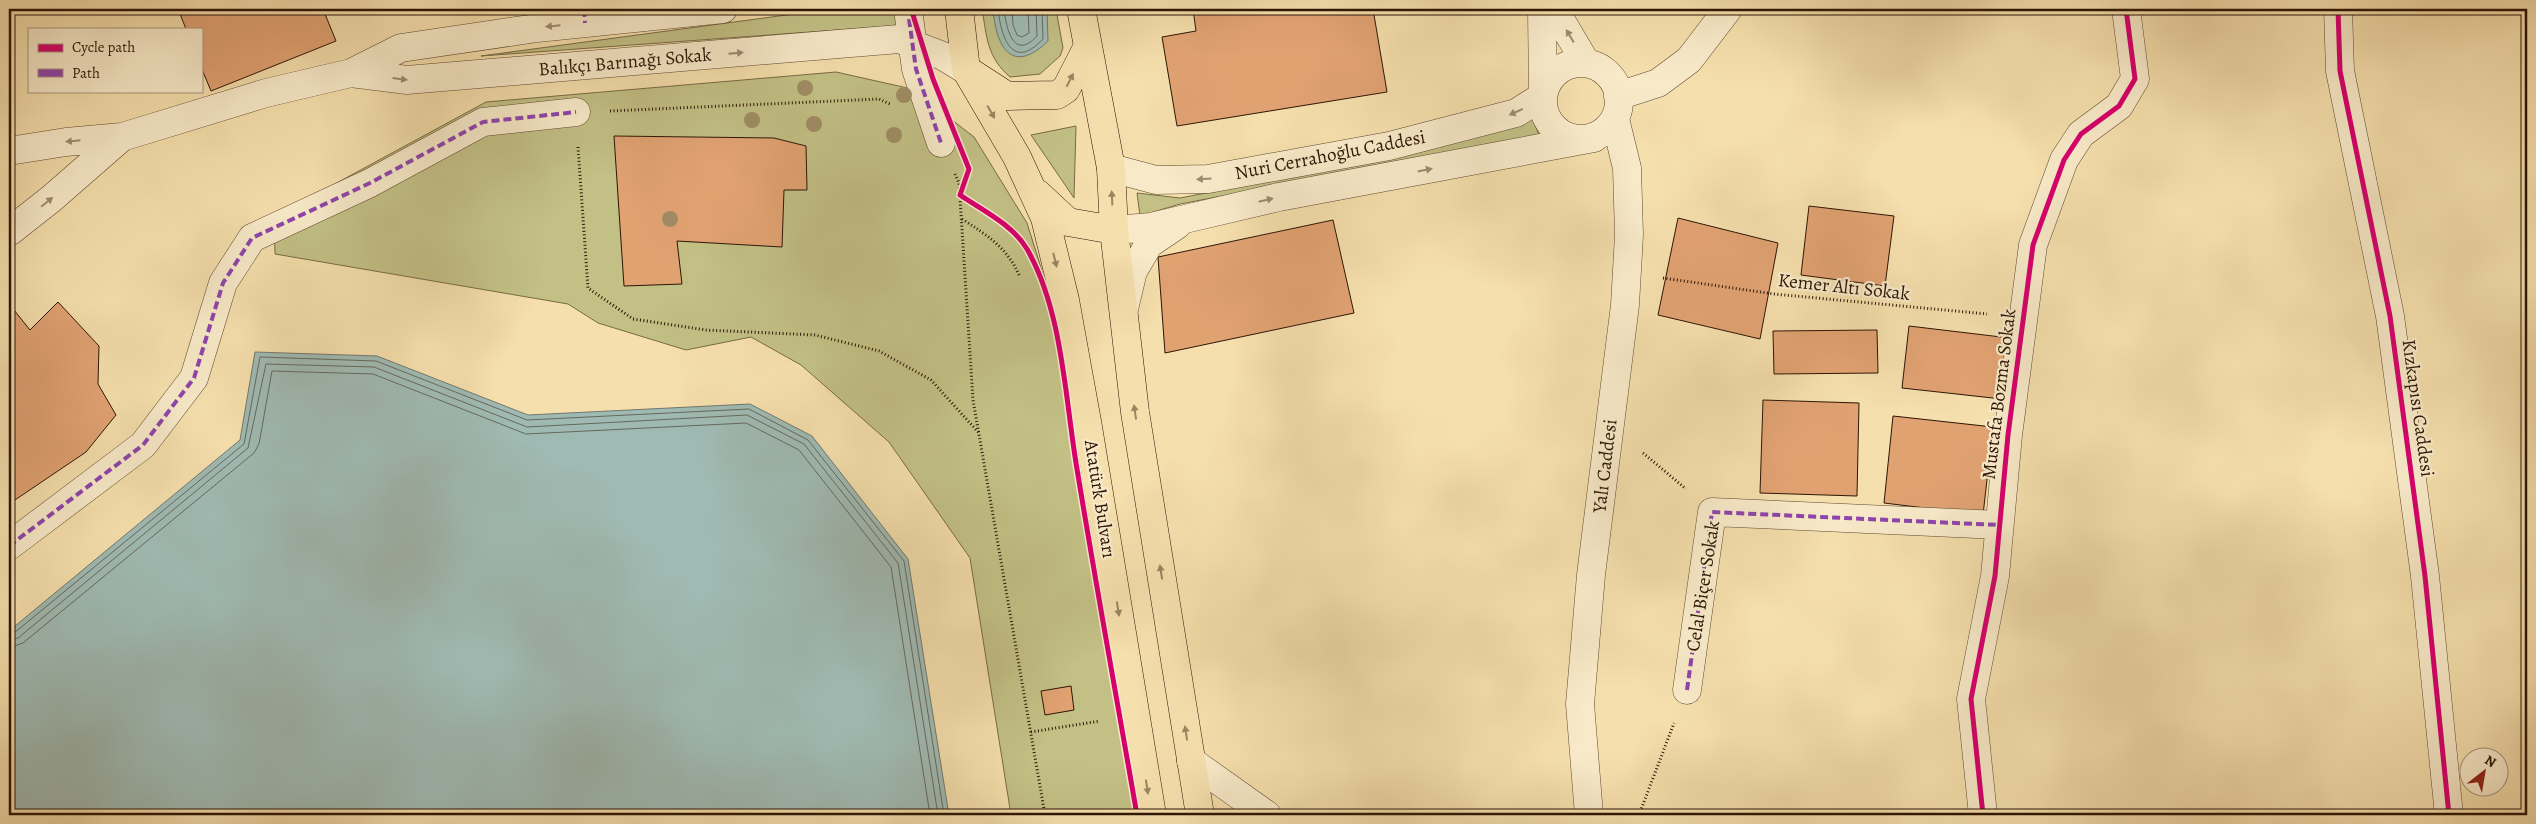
<svg xmlns="http://www.w3.org/2000/svg" width="2536" height="824" viewBox="0 0 2536 824" font-family="Alegreya,serif">
  <style>
    .green { fill: #c2c085; stroke: #786a45 }
    .water { fill: #9fbab3; stroke: #71786d }
    .lines { fill: none; stroke-linecap: round; stroke-linejoin: round }
    .shore { stroke: #66685c; stroke-width: 1 }
    .building { fill: #e1a272; stroke: #2d1505 }
    .minor-casing { stroke: #5f482f; stroke-width: 29 }
    .major-casing { stroke: #2d1505; stroke-width: 29 }
    .path { stroke: #2d1505; stroke-width: 3; stroke-dasharray: 1 2.5; stroke-linecap: butt }
    .minor { stroke: #f8eac9; stroke-width: 28 }
    .major { stroke: #f5dfac; stroke-width: 28 }
    .quiet { stroke: #8e44ad; stroke-width: 4; stroke-dasharray: 8 4; stroke-linecap: butt }
    .cycleway-casing { stroke: #f8eac9; stroke-width: 8 }
    .cycleway { stroke: #d6006c; stroke-width: 5 }
    .tree { fill: #a08c65 }
    .oneway { fill: #9d8a71 }
    .oneway2 { fill: #9b8461 }
    .labels { text-anchor: middle; dominant-baseline: central; stroke-width: 4.5; stroke-linejoin: round; paint-order: stroke }
    .street-label { font-size: 19px; fill: #2d1505; stroke: #f8eac9 }
  </style>
  <rect width="100%" height="100%" fill="#f5dfac"/>
  <filter id="stains"><feTurbulence type="fractalNoise" baseFrequency=".004" numOctaves="4"/><feColorMatrix values="0 0 0 0 .2 0 0 0 0 .09 0 0 0 0 .02 0 0 0 .5 -.17"/></filter>
  <radialGradient id="worn" r=".72"><stop offset=".6" stop-color="#630" stop-opacity="0"/><stop offset="1" stop-color="#630" stop-opacity=".3"/></radialGradient>
  <path class="green" d="M831,9H904L906,25L481,56Z
    M982,9H1056L1063,48L1060,56L1040,74L1010,77C987,57 987,38 982,9Z
    M836,72L912,89L974,137L1027,223L1062,335L1146,815H1011L970,558L889,442L801,365L751,337L686,350L598,323L568,304L275,254L274,217L486,102Z
    M1532,117L1539,135L1180,204L1140,216L1137,193L1180,198L1428,150Z
    M1076,126L1074,198L1031,135Z"/>
  <path class="water" d="M993,9H1047L1048,41C1012,76 996,47 993,9Z
    M255,352L377,356L528,415L750,404L812,436L908,559L949,815H9V631L240,440Z"/>
  <g class="lines">
    <path class="shore" d="M998,9C1001,37 1012,72 1043,39L1042,9
      M1004,9C1006,27 1013,62 1037,36L1036,9
      M1012,9L1013,25L1017,35L1022,37L1029,33L1028,9
      M9,634L14,633L244,444L260,357L376,361L527,420L749,409L808,440L904,561L944,815
      M9,640L18,638L248,448L266,364L374,367L527,427L747,415L804,444L898,563L938,815
      M9,648L23,643L254,453L259,444L272,371L373,374L526,434L746,423L799,450L891,567L930,815"/>
  </g>
  <path class="building" d="M178,9H323L336,41L211,91L201,67V29H186Z
    M1193,9H1373L1387,92L1177,126L1162,37L1196,31Z
    M614,136L774,138L806,146L807,190H784L782,247L677,241L682,284L624,286Z
    M1809,206L1894,216L1885,286L1801,275Z
    M1678,218L1778,243L1760,339L1658,315Z
    M1333,220L1354,313L1165,353L1158,257Z
    M58,302L99,346L98,384L116,415L86,452L9,504V314L14,310L30,330Z
    M1909,326L2018,339L2011,400L1902,388Z
    M1877,330L1878,373L1774,374L1773,331Z
    M1763,400L1859,403L1857,496L1760,493Z
    M1893,416L1993,427L1983,515L1884,503Z
    M1071,686L1074,710L1045,715L1041,691Z"/>
  <g class="lines">
    <g class="minor-casing">
      <path id="minor" d="M908,9L916,69L941,143
        M1554,9L1586,63
        M2338,9L2340,71L2390,316L2425,576L2449,815
        M1543 101a38 38 0 1 1 76 0a38 38 0 1 1-76 0Z
        M351,73L407,80L899,39L943,56L966,70
        M1618,96L1658,83L1689,60L1728,9
        M9,151L66,142L122,137L266,93L351,73L401,48L537,28L723,9
        M1111,168L1156,180L1208,179L1389,146L1516,113L1543,96L1542,9
        M1114,230L1151,227L1279,197L1594,138
        M9,232L51,199L122,137
        M1124,309L1133,271L1149,244L1177,225
        M9,546L143,445L194,378L223,283L252,238L370,183L483,122L576,112
        M1687,690L1712,512L1999,525
        M1191,761L1267,815
        M1589,815L1580,704L1591,575L1625,305L1629,235L1627,168L1615,119
        M1983,815L1971,699L1995,576L2008,435L2033,245L2064,160L2081,134L2119,106L2135,79L2126,9"/>
    </g>
    <g class="major-casing">
      <path id="major" d="M959,9L966,70L1017,157L1045,218L1065,300L1088,427L1152,815
        M1081,9L1111,168L1114,230L1135,412L1200,815
        M970,72L1007,96L1057,95L1066,89L1088,46
        M1038,194L1068,222L1114,230"/>
    </g>
    <path class="path" d="M610,111L879,99L890,104
      M578,147L588,288L633,319L706,330L815,335L879,351L931,380L979,433
      M955,174L959,183L973,400L1045,815
      M962,219C988,236 1007,247 1020,277
      M1663,278L1774,294L1987,314
      M1643,453L1686,489
      M1031,732L1100,721
      M1639,815L1674,723"/>
    <use href="#minor" class="minor"/>
    <use href="#major" class="major"/>
    <path class="quiet" d="M584,9L585,23
      M909,19L916,69L941,143
      M9,546L143,445L194,378L223,283L252,238L370,183L483,122L576,112
      M1687,690L1712,512L1999,525"/>
    <g class="cycleway-casing">
      <path id="cycleway" d="M914,9L913,15L933,79L969,169L960,195C982,210 1013,225 1027,249C1063,312 1065,399 1077,469C1096,585 1117,700 1137,815
        M2338,9L2340,71L2390,316L2425,576L2449,815
        M1983,815L1971,699L1995,576L2008,435L2033,245L2064,160L2081,134L2119,106L2135,79L2126,9"/>
    </g>
    <use href="#cycleway" class="cycleway"/>
  </g>
  <g class="tree">
    <circle cx="805" cy="88" r="8"/>
    <circle cx="904" cy="95" r="8"/>
    <circle cx="752" cy="120" r="8"/>
    <circle cx="814" cy="124" r="8"/>
    <circle cx="894" cy="135" r="8"/>
    <circle cx="670" cy="219" r="8"/>
  </g>
  <defs><path id="oneway-solid" d="M-6-.8H1V-3.2L6.5 0L1 3.2V.8H-6Z" transform="scale(1.25)"/></defs>
  <g class="oneway">
    <use href="#oneway-solid" transform="translate(553 26) rotate(174)"/>
    <use href="#oneway-solid" transform="translate(1570 36) rotate(-121)"/>
    <use href="#oneway-solid" transform="translate(736 53) rotate(-5)"/>
    <use href="#oneway-solid" transform="translate(400 79) rotate(7)"/>
    <use href="#oneway-solid" transform="translate(1516 112) rotate(156)"/>
    <use href="#oneway-solid" transform="translate(73 141) rotate(174)"/>
    <use href="#oneway-solid" transform="translate(1425 170) rotate(-11)"/>
    <use href="#oneway-solid" transform="translate(1204 179) rotate(177)"/>
    <use href="#oneway-solid" transform="translate(1266 200) rotate(-13)"/>
    <use href="#oneway-solid" transform="translate(47 202) rotate(-39)"/>
  </g>
  <g class="oneway2">
    <use href="#oneway-solid" transform="translate(1070 80) rotate(-63)"/>
    <use href="#oneway-solid" transform="translate(991 112) rotate(60)"/>
    <use href="#oneway-solid" transform="translate(1112 198) rotate(-93)"/>
    <use href="#oneway-solid" transform="translate(1055 260) rotate(76)"/>
    <use href="#oneway-solid" transform="translate(1135 412) rotate(-98)"/>
    <use href="#oneway-solid" transform="translate(1161 572) rotate(-99)"/>
    <use href="#oneway-solid" transform="translate(1118 609) rotate(81)"/>
    <use href="#oneway-solid" transform="translate(1186 733) rotate(-99)"/>
    <use href="#oneway-solid" transform="translate(1147 787) rotate(81)"/>
  </g>
  <g class="labels">
    <g class="street-label">
      <text transform="translate(625 62) rotate(-5)">Balıkçı Barınağı Sokak</text>
      <text transform="translate(1330 155) rotate(-11)">Nuri Cerrahoğlu Caddesi</text>
      <text transform="translate(1844 287) rotate(6)">Kemer Altı Sokak</text>
      <text transform="translate(1999 394) rotate(-83)">Mustafa Bozma Sokak</text>
      <text transform="translate(2418 408) rotate(82)">Kızkapısı Caddesi</text>
      <text transform="translate(1605 466) rotate(-83)">Yalı Caddesi</text>
      <text transform="translate(1100 499) rotate(81)">Atatürk Bulvarı</text>
      <text transform="translate(1703 586) rotate(-81)">Celal Biçer Sokak</text>
    </g>
  </g>
  <rect width="2536" height="824" fill="none" stroke="#f5dfac" stroke-width="30"/>
  <rect x="10" y="10" width="2516" height="804" fill="none" stroke="#2d1505" stroke-width="2.5"/>
  <rect x="15" y="15" width="2506" height="794" fill="none" stroke="#2d1505"/>
  <rect x="28" y="28" width="175" height="65" fill="#f8eac9" stroke="#a7957b"/>
  <rect x="38" y="44" width="25" height="8" fill="#d6006c" stroke="#a7957b"/>
  <text x="72" y="52" font-size="15" fill="#2d1505">Cycle path</text>
  <rect x="38" y="69" width="25" height="8" fill="#8e44ad" stroke="#a7957b"/>
  <text x="72" y="78" font-size="15" fill="#2d1505">Path</text>
  <g transform="translate(2484 772) rotate(31)"><circle r="24" fill="#f8eac9" stroke="#a7957b"/>
  <path d="M0-4L9 19L0 12L-9 19Z" fill="#8f2418"/>
  <text y="-8" font-size="14" font-weight="bold" text-anchor="middle" fill="#2d1505">N</text>
  </g>
  <rect width="100%" height="100%" filter="url(#stains)"/>
  <rect width="100%" height="100%" fill="url(#worn)"/>
</svg>
